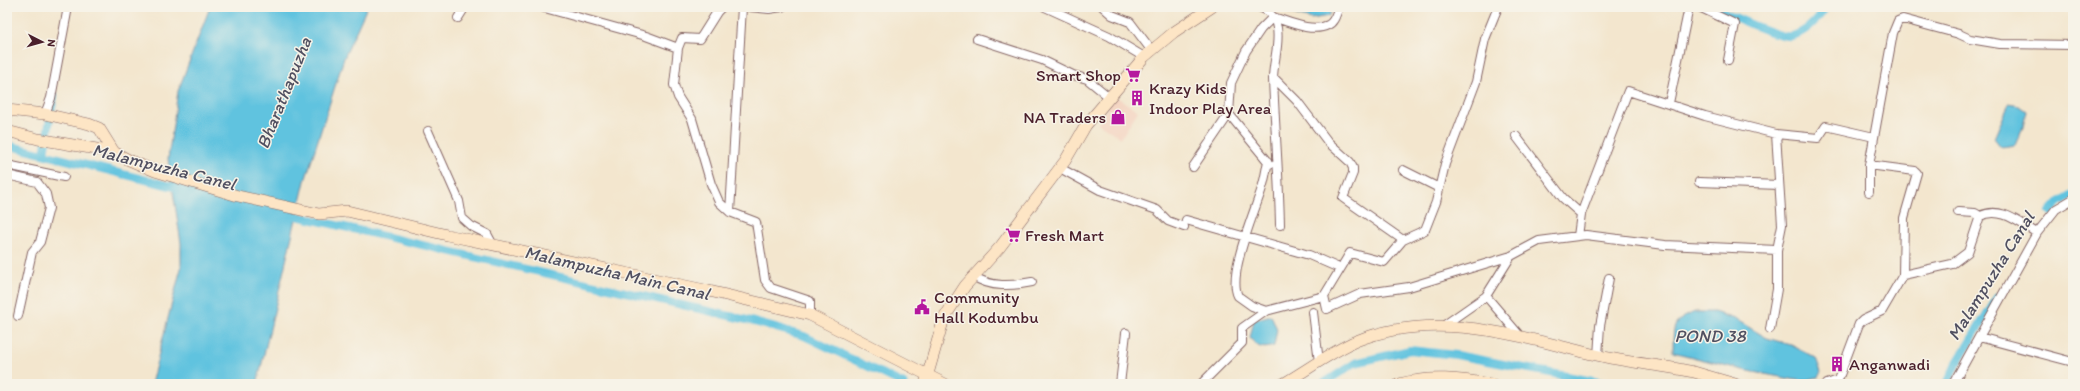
<svg xmlns="http://www.w3.org/2000/svg" width="2080" height="391" viewBox="0 0 2080 391" font-family="Itim,sans-serif">
  <style>
    .built { fill: #f4d3c0 }
    .water { fill: #61c3df; stroke: #567185 }
    .lines { fill: none; stroke-linecap: round; stroke-linejoin: round }
    .canal { stroke: #61c3df; stroke-width: 8 }
    .street-casing { stroke: #856564; stroke-width: 10 }
    .secondary-casing { stroke: #856564; stroke-width: 12 }
    .street { stroke: #fff; stroke-width: 8 }
    .secondary { stroke: #fde5c5; stroke-width: 11 }
    .labels { text-anchor: middle; dominant-baseline: central; stroke-width: 3; stroke-linejoin: round; paint-order: stroke }
    .poi-label { font-size: 17px; fill: #4a1f2b; stroke: #f7f3e8; text-anchor: start }
    .water-label { font-size: 18px; font-style: italic; fill: #515061; stroke: #f7f3e8 }
  </style>
  <rect width="100%" height="100%" fill="#f7f3e8"/>
  <filter id="ink" filterUnits="userSpaceOnUse"><feTurbulence type="fractalNoise" baseFrequency=".025" numOctaves="2"/><feDisplacementMap in="SourceGraphic" scale="8" xChannelSelector="R" yChannelSelector="G"/><feConvolveMatrix kernelMatrix="1 2 1 2 8 2 1 2 1" color-interpolation-filters="sRGB"/></filter>
  <filter id="wash" filterUnits="userSpaceOnUse"><feTurbulence type="fractalNoise" baseFrequency=".012" numOctaves="4" result="noise"/><feDisplacementMap in="SourceGraphic" scale="16" xChannelSelector="R" yChannelSelector="G"/><feGaussianBlur stdDeviation="0.9" result="paint"/><feColorMatrix in="noise" values="0 0 0 0 0 0 0 0 0 0 0 0 0 0 0 0 0 1.4 0 .05"/><feComposite in="paint" operator="in"/></filter>
  <g filter="url(#wash)">
    <rect width="100%" height="100%" fill="#f3e6ce"/>
    <path class="built" d="M1115,96L1138,111L1121,138L1098,123Z"/>
    <path class="water" d="M210,7H367L344,58L305,181L257,384H151L181,268V243L168,159L178,91Z
      M1269,7H1333L1329,16L1311,19Z
      M2009,104L2019,106L2026,111L2023,127L2015,145L2001,147L1994,138Z
      M1695,312H1714L1735,319L1767,338L1791,345L1816,358L1821,372L1818,377L1802,381L1743,370L1673,352C1674,327 1670,322 1695,312Z
      M1271,315L1277,329L1274,346C1261,350 1258,347 1250,338L1254,320Z"/>
    <g class="lines">
      <path class="canal" d="M1716,7C1726,14 1781,39 1791,36C1806,33 1818,19 1826,7
        M7,145L182,189
        M44,153L54,96
        M2050,212L2058,203L2073,194
        M288,214L747,320L804,336L904,384
        M1322,384L1355,363L1410,350L1456,355L1609,384
        M1947,384L1956,364L1997,297"/>
    </g>
  </g>
  <g filter="url(#ink)">
    <g class="lines">
      <g class="street-casing">
        <path id="street" d="M541,7L646,36L678,48L682,38L700,39L717,12L722,7
          M750,7L769,9L782,7
          M1045,7L1109,36L1144,57
          M1103,7L1112,15L1130,22L1152,51
          M1258,7C1269,10 1275,16 1277,28C1280,45 1273,62 1273,79C1275,128 1279,176 1280,225
          M1699,7L1735,24L1728,60
          M458,18L465,7
          M977,39L1042,60L1073,75L1087,79L1109,97
          M678,48L674,85L678,97L692,119L711,184L719,202L730,212L756,222L765,280L771,288L810,301V315
          M1273,77L1297,101L1328,142L1350,162L1353,168V173L1343,198L1403,240
          M1669,103L1689,7
          M45,114L51,98L68,7
          M1229,114L1270,164
          M428,131L459,201L462,218L471,226L487,234L493,245
          M1776,134L1782,225L1777,250
          M1516,136L1563,198L1581,214
          M7,165L64,177
          M1193,167L1229,114L1231,83L1246,51L1261,29L1273,17C1289,22 1312,33 1328,25C1335,22 1336,13 1339,7
          M1060,168L1100,190L1157,210L1168,221L1184,227
          M1403,170L1439,188
          M7,175L37,182L46,194L49,208L40,242L32,252L18,316
          M1699,182L1779,185
          M1869,192V165L1893,33L1898,21L1903,19L1959,34L1970,39L2000,44L2073,45
          M730,212L742,7
          M1958,212L1975,213L1980,216
          M1186,220L1309,255L1339,268
          M1578,236L1581,214L1628,91L1705,116L1776,134L1818,138L1826,126L1874,137
          M1903,275L1952,264L1968,252L1980,216C2001,206 2018,222 2037,233
          M973,276C991,288 1012,286 1032,282
          M1324,296L1327,309L1360,294L1409,287L1511,256L1539,241L1586,235L1665,245L1777,250V289L1770,329
          M1486,296L1520,336
          M1266,311L1252,306L1238,296C1227,275 1255,211 1262,188C1265,179 1266,170 1268,161
          M1313,312L1319,362
          M1443,326L1486,296L1511,256
          M1979,337L2037,233L2056,209L2073,199
          M1598,356L1600,326L1609,278
          M1120,384L1126,333
          M1201,384L1242,343V328L1266,311L1324,296L1350,253L1384,262L1403,240L1425,230L1436,202L1445,164L1476,82L1485,39L1498,7
          M1827,384L1838,380L1859,324L1863,320L1882,311L1903,275L1904,218L1917,173L1915,171L1869,165
          M1953,384L1979,337L2073,362"/>
      </g>
      <g class="secondary-casing">
        <path id="secondary" d="M7,110L45,114L89,124L99,128L114,152L129,160L155,171L238,196L319,214L347,211L447,235L705,290L810,315L945,384
          M7,131L38,139L114,152
          M925,384L944,318L965,286L1000,247L1065,161L1086,125L1144,57L1174,32L1212,7
          M1283,384C1307,370 1331,352 1356,341C1436,309 1517,336 1596,355C1628,363 1662,365 1694,372C1708,376 1721,380 1735,384
          M1399,384C1431,375 1459,379 1491,384"/>
      </g>
      <use href="#street" class="street"/>
      <use href="#secondary" class="secondary"/>
    </g>
  </g>
  <defs>
    <g id="supermarket-bare" transform="scale(1.2)"><path d="M-6-5.5h2.5l.6 2H6L4.5 2H-2.5L-4.4-4H-6ZM-1.5 3.2a1.3 1.3 0 1 0 .1 0ZM3 3.2a1.3 1.3 0 1 0 .1 0Z" fill="#b5179e" stroke="#f7f3e8" stroke-width="2.5" paint-order="stroke"/></g>
    <g id="building-bare" transform="scale(1.2)"><path d="M-4-6H4V6H1V3H-1V6H-4ZM-2.5-4.3h1.7v1.8h-1.7ZM.8-4.3h1.7v1.8H.8ZM-2.5-1h1.7V.8h-1.7ZM.8-1h1.7V.8H.8Z" fill="#b5179e" stroke="#f7f3e8" stroke-width="2.5" paint-order="stroke"/></g>
    <g id="shop-bare" transform="scale(1.2)"><path d="M-5-2.5h2.3a2.7 3.5 0 0 1 5.4 0H5L5.5 6h-11ZM-1.5-2.5h3a1.5 2.3 0 0 0-3 0Z" fill="#b5179e" stroke="#f7f3e8" stroke-width="2.5" paint-order="stroke"/></g>
    <g id="civic-bare" transform="scale(1.2)"><path d="M-.6-6.5H3V-4.5H.6V-3L4-1V1h2V6H-6V1h2V-1L-.6-3ZM-1.2 2.5V6h2.4V2.5Z" fill="#b5179e" stroke="#f7f3e8" stroke-width="2.5" paint-order="stroke"/></g>
  </defs>
  <g fill-rule="evenodd">
    <use href="#supermarket-bare" x="1133" y="75"/>
    <use href="#building-bare" x="1137" y="98"/>
    <use href="#shop-bare" x="1118" y="117"/>
    <use href="#supermarket-bare" x="1013" y="235"/>
    <use href="#civic-bare" x="922" y="307"/>
    <use href="#building-bare" x="1837" y="364"/>
  </g>
  <g class="labels">
    <g class="poi-label">
      <text x="1121" y="75" text-anchor="end">Smart Shop</text>
      <text x="1149" y="88">Krazy Kids<tspan x="1149" dy="20">Indoor Play Area</tspan></text>
      <text x="1106" y="117" text-anchor="end">NA Traders</text>
      <text x="1025" y="235">Fresh Mart</text>
      <text x="934" y="297">Community<tspan x="934" dy="20">Hall Kodumbu</tspan></text>
      <text x="1849" y="364">Anganwadi</text>
    </g>
    <g class="water-label">
      <text transform="translate(284 93) rotate(-68)">Bharathapuzha</text>
      <text transform="translate(164 167) rotate(14)">Malampuzha Canel</text>
      <text transform="translate(617 273) rotate(13)">Malampuzha Main Canal</text>
      <text transform="translate(1991 276) rotate(-58)">Malampuzha Canal</text>
      <text x="1710" y="336">POND 38</text>
    </g>
  </g>
  <rect width="2080" height="391" fill="none" stroke="#f7f3e8" stroke-width="24"/>
  <g transform="translate(42 42) rotate(96)" stroke="#f7f3e8" stroke-width="3" paint-order="stroke">
  <path d="M0-3L7 15L0 10L-7 15Z" fill="#4a1f2b"/>
  <text y="-6" font-size="11" font-weight="bold" text-anchor="middle" fill="#4a1f2b">N</text>
  </g>
</svg>
